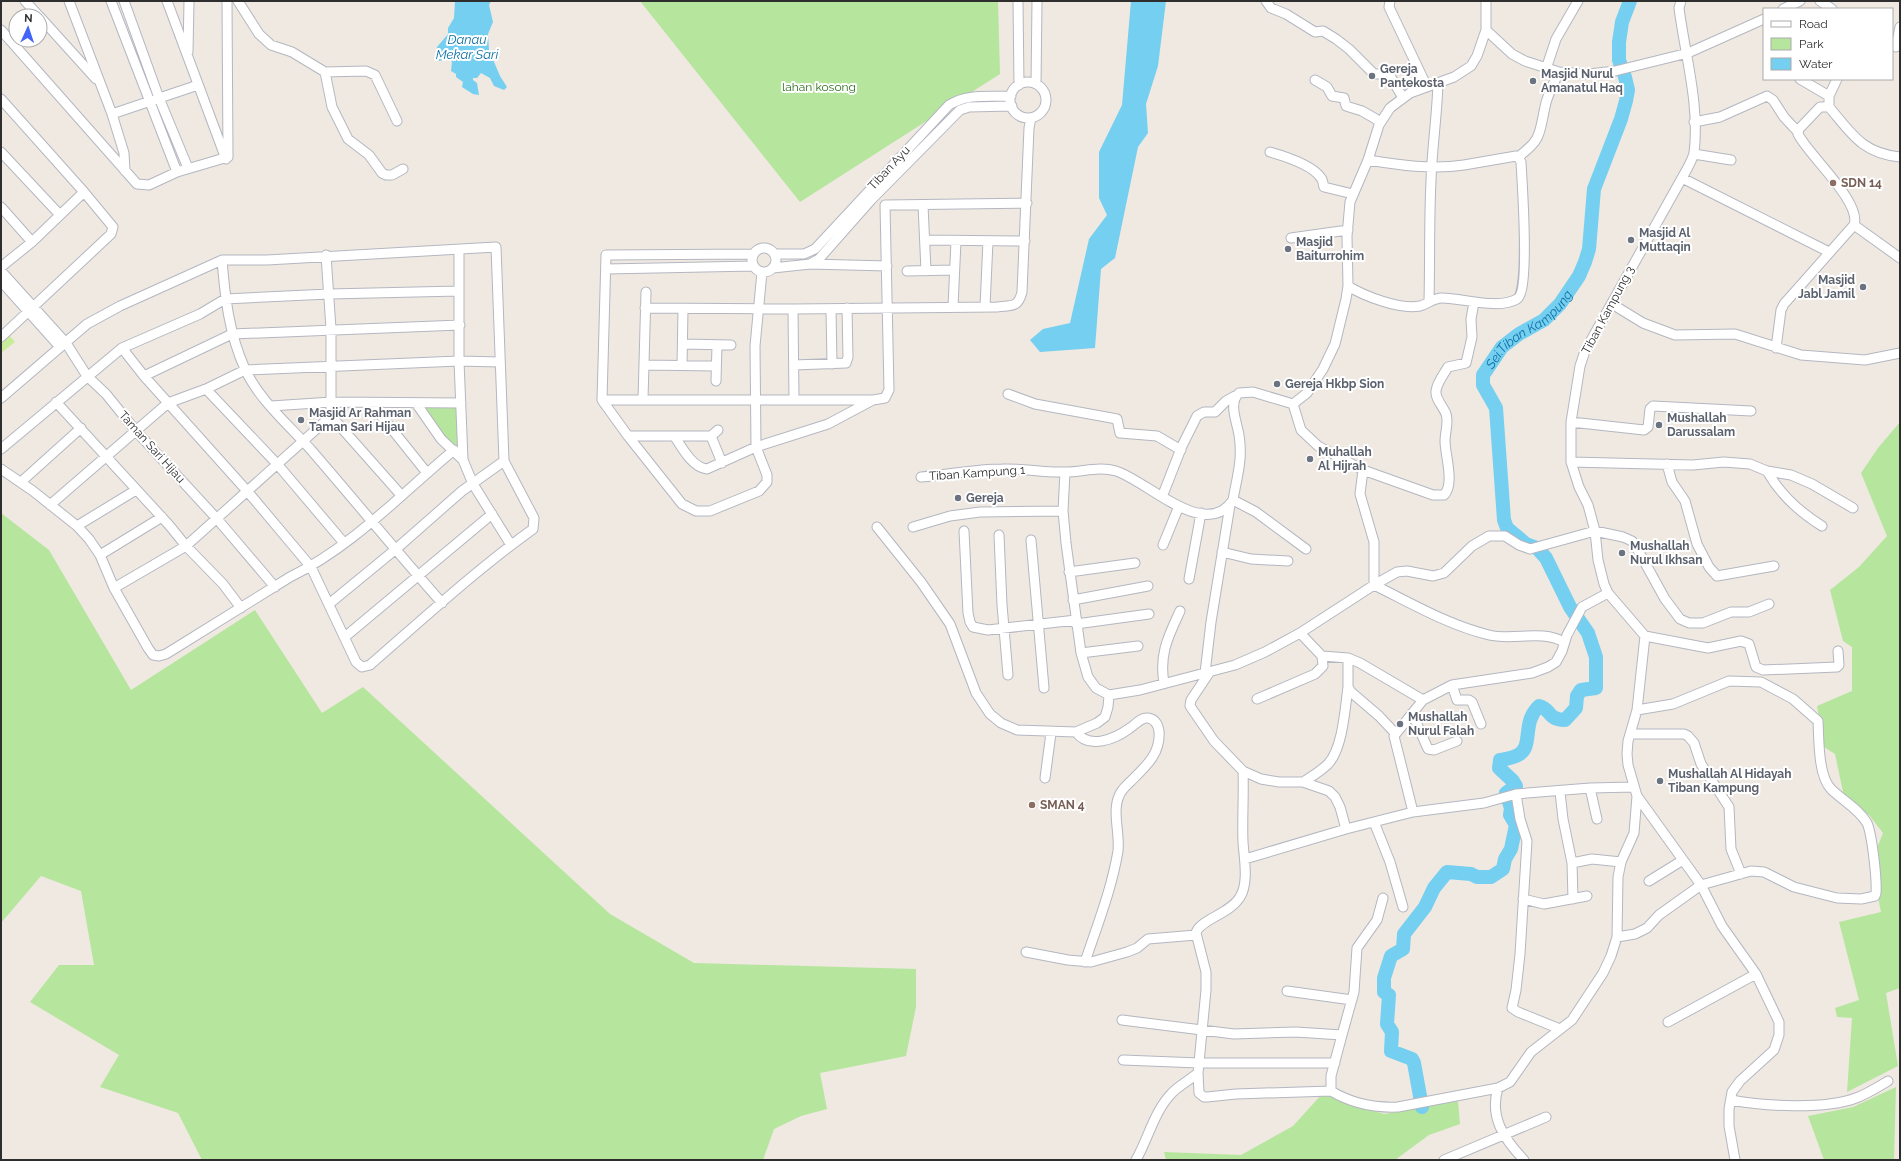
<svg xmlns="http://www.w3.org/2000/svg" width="1901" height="1161" viewBox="0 0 1901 1161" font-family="Raleway,sans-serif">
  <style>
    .green { fill: #b6e59e }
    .pitch { fill: #c9ec9a }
    .water { fill: #75cff0 }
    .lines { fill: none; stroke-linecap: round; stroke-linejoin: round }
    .river { stroke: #75cff0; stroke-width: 14 }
    .minor-casing { stroke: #b4b7c1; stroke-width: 11 }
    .minor { stroke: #fff; stroke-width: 9 }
    .worship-dot { fill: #6b7280; stroke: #fff; stroke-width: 1.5 }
    .education-dot { fill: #8d6e63; stroke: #fff; stroke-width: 1.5 }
    .labels { text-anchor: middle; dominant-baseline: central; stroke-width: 4; stroke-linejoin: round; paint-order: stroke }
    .worship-label { font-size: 12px; font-weight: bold; fill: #5b616d; stroke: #fff; text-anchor: start }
    .park-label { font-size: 12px; fill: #2c6e1b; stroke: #fff }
    .street-label { font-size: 12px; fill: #2e2e2e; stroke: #fff }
    .education-label { font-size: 12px; font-weight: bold; fill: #785e54; stroke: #fff; text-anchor: start }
    .water-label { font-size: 13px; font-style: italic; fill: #0d6fa3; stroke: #fff }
  </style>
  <rect width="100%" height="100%" fill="#efe9e1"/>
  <path class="green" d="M640,1H998L1000,74L800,202Z
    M416,403H461V458Z
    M1900,422V988L1886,993L1898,1066L1847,1092L1852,1018L1837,1017L1835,1008L1859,1000L1839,922L1881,912L1871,863L1883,833L1869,815L1845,801L1835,754L1824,747L1817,706L1852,691V647L1843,641L1830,590L1859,567L1887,536L1861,473L1878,448Z
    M1,513L49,550L131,690L255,610L322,713L363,687L610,914L694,963L916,969V1007L906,1056L820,1073L827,1109L801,1116L774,1129L763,1160H202L178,1113L100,1087L119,1055L30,1002L59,965H94L81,891L41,876L1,923Z
    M1896,1087L1894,1160H1824L1808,1116L1853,1107Z
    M1322,1094L1384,1114L1458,1101L1460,1124L1429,1135L1395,1160H1166L1164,1152L1241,1155L1293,1126Z"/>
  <path class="pitch" d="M10,336L15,342L1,353V343Z"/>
  <path class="water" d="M455,1H491L489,5L493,22L488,34L489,50L500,76L507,87L504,90L494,86L490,78L481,73L477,78H473V80L477,83L479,95L473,94L462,87L463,82L456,77V74L451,71L452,62L449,59L439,61L436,56L437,47L448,34V28L454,18Z
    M1131,1H1166L1158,66L1146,104L1148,133L1138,147L1115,258L1101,269L1095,348L1040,352L1030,340L1043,329L1070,323L1089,239L1107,215L1099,198V152L1122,105Z"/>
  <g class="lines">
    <path class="river" id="s1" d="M1422,1107L1414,1063L1412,1059L1391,1051L1392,1032L1387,1024L1389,995L1384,992V978L1391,956L1403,949L1404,934L1425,907L1434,888L1447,872L1471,874L1477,877H1491L1503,869L1505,859L1511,849L1516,825L1510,815L1511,808L1506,793L1516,786L1513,781L1499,768L1500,760C1506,759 1513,758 1518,755C1534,747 1521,723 1539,706C1552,709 1546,719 1565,720L1576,708L1577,696L1581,690L1596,688V657L1588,633L1570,607L1546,558L1537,548L1526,544L1507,528L1504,520L1496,408L1483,385V375L1502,347L1519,334L1544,320L1560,304L1579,276L1585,262L1589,249L1594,189L1621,119L1626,101L1628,90L1625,77L1619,60V42L1622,22L1630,1"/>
    <g class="minor-casing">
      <path id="minor" d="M25,1L39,16
        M69,1L112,114L124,153L125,171
        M111,1L177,172
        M124,1L159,98L188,168
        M167,1L226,159
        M238,1L259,34L271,45L292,52L325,72L366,71L375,75L397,121
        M1018,1L1019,85
        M1266,1L1271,8L1286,14L1315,32L1323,31L1336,39L1349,49L1374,74H1389L1403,98
        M1390,1L1389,7L1427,87
        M1820,1L1832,9
        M1783,9L1800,1
        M40,17L96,79
        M1,30L137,184L149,185L177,172L228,157L227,1
        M1486,30L1512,54L1525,61L1559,72L1589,74L1615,71L1688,53L1764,19
        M1896,47L1900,27
        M188,52L189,1
        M1547,66L1556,39L1578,1
        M325,72L332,107L348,139L369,155L382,173L386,175H392L403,169
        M1800,79L1829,96
        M1837,79L1829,96V107C1852,134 1862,153 1900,157
        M1315,80L1327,87L1332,96L1344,98L1346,106L1362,111L1381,122
        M1010 100a18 18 0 1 1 36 0a18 18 0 1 1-36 0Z
        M1036,84L1037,1
        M1,99L84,192L113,227L111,234L1,337
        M112,114L198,85
        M1694,122L1720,117L1767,96L1773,100L1784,117L1798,132
        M1,152L60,215
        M1270,152C1284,156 1313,165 1321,178C1323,180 1323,184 1324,187L1353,194
        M1694,154L1731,160
        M1368,160C1399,165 1432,170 1464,165C1481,162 1498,159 1516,156L1518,157C1542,139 1539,134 1545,107C1547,95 1554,83 1559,72
        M1682,178L1829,252
        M923,205L926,271
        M1,207L32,242
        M1854,225L1900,258
        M1291,238L1348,230
        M925,240L1025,241
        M752 260a12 12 0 1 1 24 0a12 12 0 1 1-24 0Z
        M459,250V361L463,460
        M753,254L606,255L602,400L628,436L682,504L696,511H710L759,491L767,482V475L756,447L755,346L762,272
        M775,254H804L815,249L949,105C968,93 990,97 1011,96
        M222,260C225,297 229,334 245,369C259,400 289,425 312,451C355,501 398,553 442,603
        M810,264L819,259L871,200L960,110L969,107L1012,106
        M1,267L32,242L84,192
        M773,268L810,264L887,266
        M606,269L754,266
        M1,271L66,343L87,376L106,394L136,431L218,520L275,587
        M907,271L954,270
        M1,281L60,347
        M1348,286C1364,296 1400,310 1420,306C1428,304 1433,298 1442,298C1463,298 1498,310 1517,299C1530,292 1522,181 1521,162L1518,157
        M1429,301C1430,261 1429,221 1431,181C1432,148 1437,116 1438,83
        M1612,304L1643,323L1675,335L1735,334L1801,355L1865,360L1900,353
        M953,307L956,241
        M985,307L988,241
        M645,308L793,309L997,307C1012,305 1018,308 1022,292L1029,128L1031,118
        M831,309L832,364
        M683,344L731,345
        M1776,348L1781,310L1784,304L1854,225C1862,202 1809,156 1798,134L1799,129L1820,107H1829
        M644,365L716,366
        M682,365L683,310
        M794,365L846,363L848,357L847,308
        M144,376L232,334L460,325
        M716,381L717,345
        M206,389L278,465L344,543
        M1008,394L1035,404L1117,419L1120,433L1157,436L1181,450
        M1,398L87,324L120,306L222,260H267L496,247L504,461L534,518L533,529C476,570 423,619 370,665L362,667L356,662L311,567L248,492L144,376L122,348
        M643,399L646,292
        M602,400H794L793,309
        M794,400H871
        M56,402L169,525L186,546L223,584L241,608
        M371,403L427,473
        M416,403L441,439L463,460L473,484L511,545
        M1293,404L1301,430L1318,446L1363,470L1433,495H1444C1455,484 1445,455 1445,441C1445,432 1449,422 1446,414C1443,406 1435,399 1436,391C1437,382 1444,374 1448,367L1466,363L1472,337L1471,319L1474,302
        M271,406L332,402L461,403
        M331,416L401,495
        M1571,422L1644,430L1648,427L1650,409L1653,406L1751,411
        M718,430L711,436L722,463
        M628,436H711
        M675,437C682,448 693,468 707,469L756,447L828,424L873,400L885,398L889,390L885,205L1027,203
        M1,449L122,348L200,314L225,299L329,294L459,291
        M1571,462L1693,465L1724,462L1750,464L1767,471L1791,475L1812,484L1853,508
        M1667,464L1672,482L1685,501L1697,544L1709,567L1717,576L1774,566
        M1,469L33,491L77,526L89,539L100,555L114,588L148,648L153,655L159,656L166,654L290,577C352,547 401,494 454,450
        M1363,470L1360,494L1374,542V585C1411,603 1448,625 1489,635C1514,641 1541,629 1564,642
        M1767,471C1780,494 1801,513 1822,526
        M1065,472L1063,511L1066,543L1081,653L1088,677L1096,688L1109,695L1140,690L1235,665L1265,652L1300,633L1374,585L1397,572L1407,571L1433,576L1444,573L1472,546L1489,536H1505L1519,545L1530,549L1595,531L1623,537L1632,541L1639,552L1665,599L1680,619L1689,623H1703L1731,612H1749L1769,604
        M921,477C948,475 975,469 1002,469C1023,468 1044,473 1065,472C1083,472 1099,466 1116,471C1146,480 1206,542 1233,500C1237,476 1243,460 1239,435C1237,422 1228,403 1239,393L1253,392L1293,404L1307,393L1323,369L1335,344L1346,299L1348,286L1347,236L1350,202L1368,160L1379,125L1390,108L1410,93L1454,77L1471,66L1477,56L1486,30V1
        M21,482L81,428
        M1162,497L1182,446L1197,416L1204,412H1215L1226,401L1235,396
        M1233,500L1256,512L1306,549
        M50,505L168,403L206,389L245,370L459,361L500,362
        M77,526L136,490
        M877,527L921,582L950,624L976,693L990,714L1001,723L1017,730L1076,732L1097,723L1105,717L1108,707L1109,695
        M913,527L950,516L980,512L1063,511
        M964,531L968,613L970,622L973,627L988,630L1076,620
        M999,535L1002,605L1008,675
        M1031,540L1044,688
        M1163,545L1179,506
        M1222,552L1251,559L1288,561
        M100,555L162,517
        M1069,572L1135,563
        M1189,579L1201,513
        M114,588L186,546L331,416V329L326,255
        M1073,600L1148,586
        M329,604L396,549L462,491L504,461
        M1076,624L1149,614
        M1300,633L1322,656L1348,658L1360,663L1423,700
        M346,636L492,514
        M1645,636L1708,648L1741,641L1749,644L1756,667L1763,670L1837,667L1839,665L1838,651
        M1081,653L1138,646
        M1348,658V687L1351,692L1379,716L1395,733
        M1205,673L1211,622L1230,505
        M1209,673L1191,700L1190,706L1214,741L1243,771
        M1164,683C1159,654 1168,637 1180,611
        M1452,685L1457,700H1469L1472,702L1481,724
        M1257,699L1315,674L1323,666L1322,656
        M1412,713L1428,749L1434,750L1457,741
        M1076,732C1089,750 1115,739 1130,728C1135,725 1141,717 1148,718C1155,719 1158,725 1159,731C1161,754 1145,767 1130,782C1126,786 1121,790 1119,796C1112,812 1120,833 1118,851C1112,888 1097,926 1085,962
        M1632,734H1684L1688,736L1694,743L1701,764L1729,807L1731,849L1741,874
        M1045,778L1051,733
        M1303,782C1311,777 1321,771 1328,764C1343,748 1345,708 1348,687
        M1590,788L1597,819
        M1560,792L1563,819L1572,863
        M1516,794L1520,819L1527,841L1520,954L1516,990L1512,1008L1518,1012L1560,1029
        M1637,796L1701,885L1722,926L1756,974L1779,1022V1035L1774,1050L1740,1081L1732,1092L1729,1109V1126L1735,1160
        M1413,812L1394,736L1423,700L1452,685L1532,673L1548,667L1556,662L1562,651L1567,635L1582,607L1608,593
        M1374,822L1390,862L1403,907
        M1346,829L1413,812L1484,803L1516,794L1590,788L1634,787
        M1245,859L1346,829L1340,807L1335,797L1329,791L1303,782H1279L1261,779L1243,771C1244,795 1242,819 1243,842C1244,858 1249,883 1240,897C1230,914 1199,920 1196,933L1206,972V990L1198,1073L1199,1093L1204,1097H1207L1236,1094L1331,1091
        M1649,881L1683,860
        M1523,899L1544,904L1587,896
        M1573,899L1572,863L1592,859L1621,862
        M1617,937L1635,934L1647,928L1659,915L1701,885L1751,871L1764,872L1794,887L1837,898L1861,899L1875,896L1876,893C1877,879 1872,834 1867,823C1859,809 1842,800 1831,789C1818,776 1819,739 1818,721L1793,699L1761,682L1729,681L1673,704L1637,710
        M1026,952L1068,960L1091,962L1127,952L1137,948L1148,939L1196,935
        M1287,991L1352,1000
        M1122,1020L1234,1034L1296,1032L1342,1035L1331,1076V1091C1351,1103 1375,1108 1398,1107L1498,1088L1510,1082L1531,1052L1572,1020L1603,973L1611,956L1617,937L1618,877L1621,862L1634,833L1637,796L1628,765L1627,754L1628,741L1637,710L1645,636L1608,593L1604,584L1598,560L1595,531L1588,505L1579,487L1571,462V422L1580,366L1585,351L1682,178C1686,171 1692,161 1694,153C1700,105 1685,55 1679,8L1681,1
        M1668,1022L1756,974
        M1342,1035L1354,992L1357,948L1377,920L1383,898
        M1123,1060L1199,1063H1335
        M1498,1088C1489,1117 1504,1139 1524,1160
        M1731,1100C1764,1106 1824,1110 1856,1098C1867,1094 1878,1087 1888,1081
        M1136,1160C1148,1139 1154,1112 1171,1094C1178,1086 1190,1080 1198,1073
        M1444,1160L1546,1117"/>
    </g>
    <use href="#minor" class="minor"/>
  </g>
  <g class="worship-dot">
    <circle cx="1372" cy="76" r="4"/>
    <circle cx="1533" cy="81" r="4"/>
    <circle cx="1631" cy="240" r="4"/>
    <circle cx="1288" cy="249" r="4"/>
    <circle cx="1863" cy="287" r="4"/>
    <circle cx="1277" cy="384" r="4"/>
    <circle cx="301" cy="420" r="4"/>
    <circle cx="1659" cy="425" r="4"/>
    <circle cx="1310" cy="459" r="4"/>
    <circle cx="958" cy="498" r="4"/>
    <circle cx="1622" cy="553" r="4"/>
    <circle cx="1400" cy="724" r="4"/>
    <circle cx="1660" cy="781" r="4"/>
  </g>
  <g class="education-dot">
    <circle cx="1833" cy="183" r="4"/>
    <circle cx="1032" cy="805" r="4"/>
  </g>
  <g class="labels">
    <g class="worship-label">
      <text x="1380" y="69">Gereja<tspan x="1380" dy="14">Pantekosta</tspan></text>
      <text x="1541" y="74">Masjid Nurul<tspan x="1541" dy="14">Amanatul Haq</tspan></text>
      <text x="1639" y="233">Masjid Al<tspan x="1639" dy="14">Muttaqin</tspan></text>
      <text x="1296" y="242">Masjid<tspan x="1296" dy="14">Baiturrohim</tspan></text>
      <text x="1855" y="280" text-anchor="end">Masjid<tspan x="1855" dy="14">Jabl Jamil</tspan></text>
      <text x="1285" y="384">Gereja Hkbp Sion</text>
      <text x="309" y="413">Masjid Ar Rahman<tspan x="309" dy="14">Taman Sari Hijau</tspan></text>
      <text x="1667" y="418">Mushallah<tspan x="1667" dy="14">Darussalam</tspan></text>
      <text x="1318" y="452">Muhallah<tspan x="1318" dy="14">Al Hijrah</tspan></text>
      <text x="966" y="498">Gereja</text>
      <text x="1630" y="546">Mushallah<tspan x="1630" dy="14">Nurul Ikhsan</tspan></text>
      <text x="1408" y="717">Mushallah<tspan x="1408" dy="14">Nurul Falah</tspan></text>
      <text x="1668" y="774">Mushallah Al Hidayah<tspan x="1668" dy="14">Tiban Kampung</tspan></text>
    </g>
    <g class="park-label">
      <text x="819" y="87">lahan kosong</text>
    </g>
    <g class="street-label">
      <text transform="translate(889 168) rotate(-47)">Tiban Ayu</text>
      <text transform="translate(1608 310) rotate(-62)">Tiban Kampung 3</text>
      <text transform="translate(152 447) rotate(48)">Taman Sari Hijau</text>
      <text transform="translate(977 473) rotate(-4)">Tiban Kampung 1</text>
    </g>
    <g class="education-label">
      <text x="1841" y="183">SDN 14</text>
      <text x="1040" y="805">SMAN 4</text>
    </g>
    <g class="water-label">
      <text x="467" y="39">Danau<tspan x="467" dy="15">Mekar Sari</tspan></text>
      <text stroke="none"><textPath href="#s1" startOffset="1033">Sei.Tiban Kampung</textPath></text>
    </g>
  </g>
  <rect width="1901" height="1161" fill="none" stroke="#2e2e2e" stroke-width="4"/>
  <rect x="1763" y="8" width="130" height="72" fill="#ffffff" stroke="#ababab"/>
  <rect x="1771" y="21" width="20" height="6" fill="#ffffff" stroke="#ababab"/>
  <text x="1799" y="28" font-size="12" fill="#2e2e2e">Road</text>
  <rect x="1771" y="38" width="20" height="12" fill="#b6e59e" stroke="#ababab"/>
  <text x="1799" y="48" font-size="12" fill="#2e2e2e">Park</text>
  <rect x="1771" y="58" width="20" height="12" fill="#75cff0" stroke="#ababab"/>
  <text x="1799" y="68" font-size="12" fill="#2e2e2e">Water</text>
  <g transform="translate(28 28) rotate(3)"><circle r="19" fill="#ffffff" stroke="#ababab"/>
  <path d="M0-3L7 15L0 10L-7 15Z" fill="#4264fb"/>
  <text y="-6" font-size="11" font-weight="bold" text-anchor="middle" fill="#2e2e2e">N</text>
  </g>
</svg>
